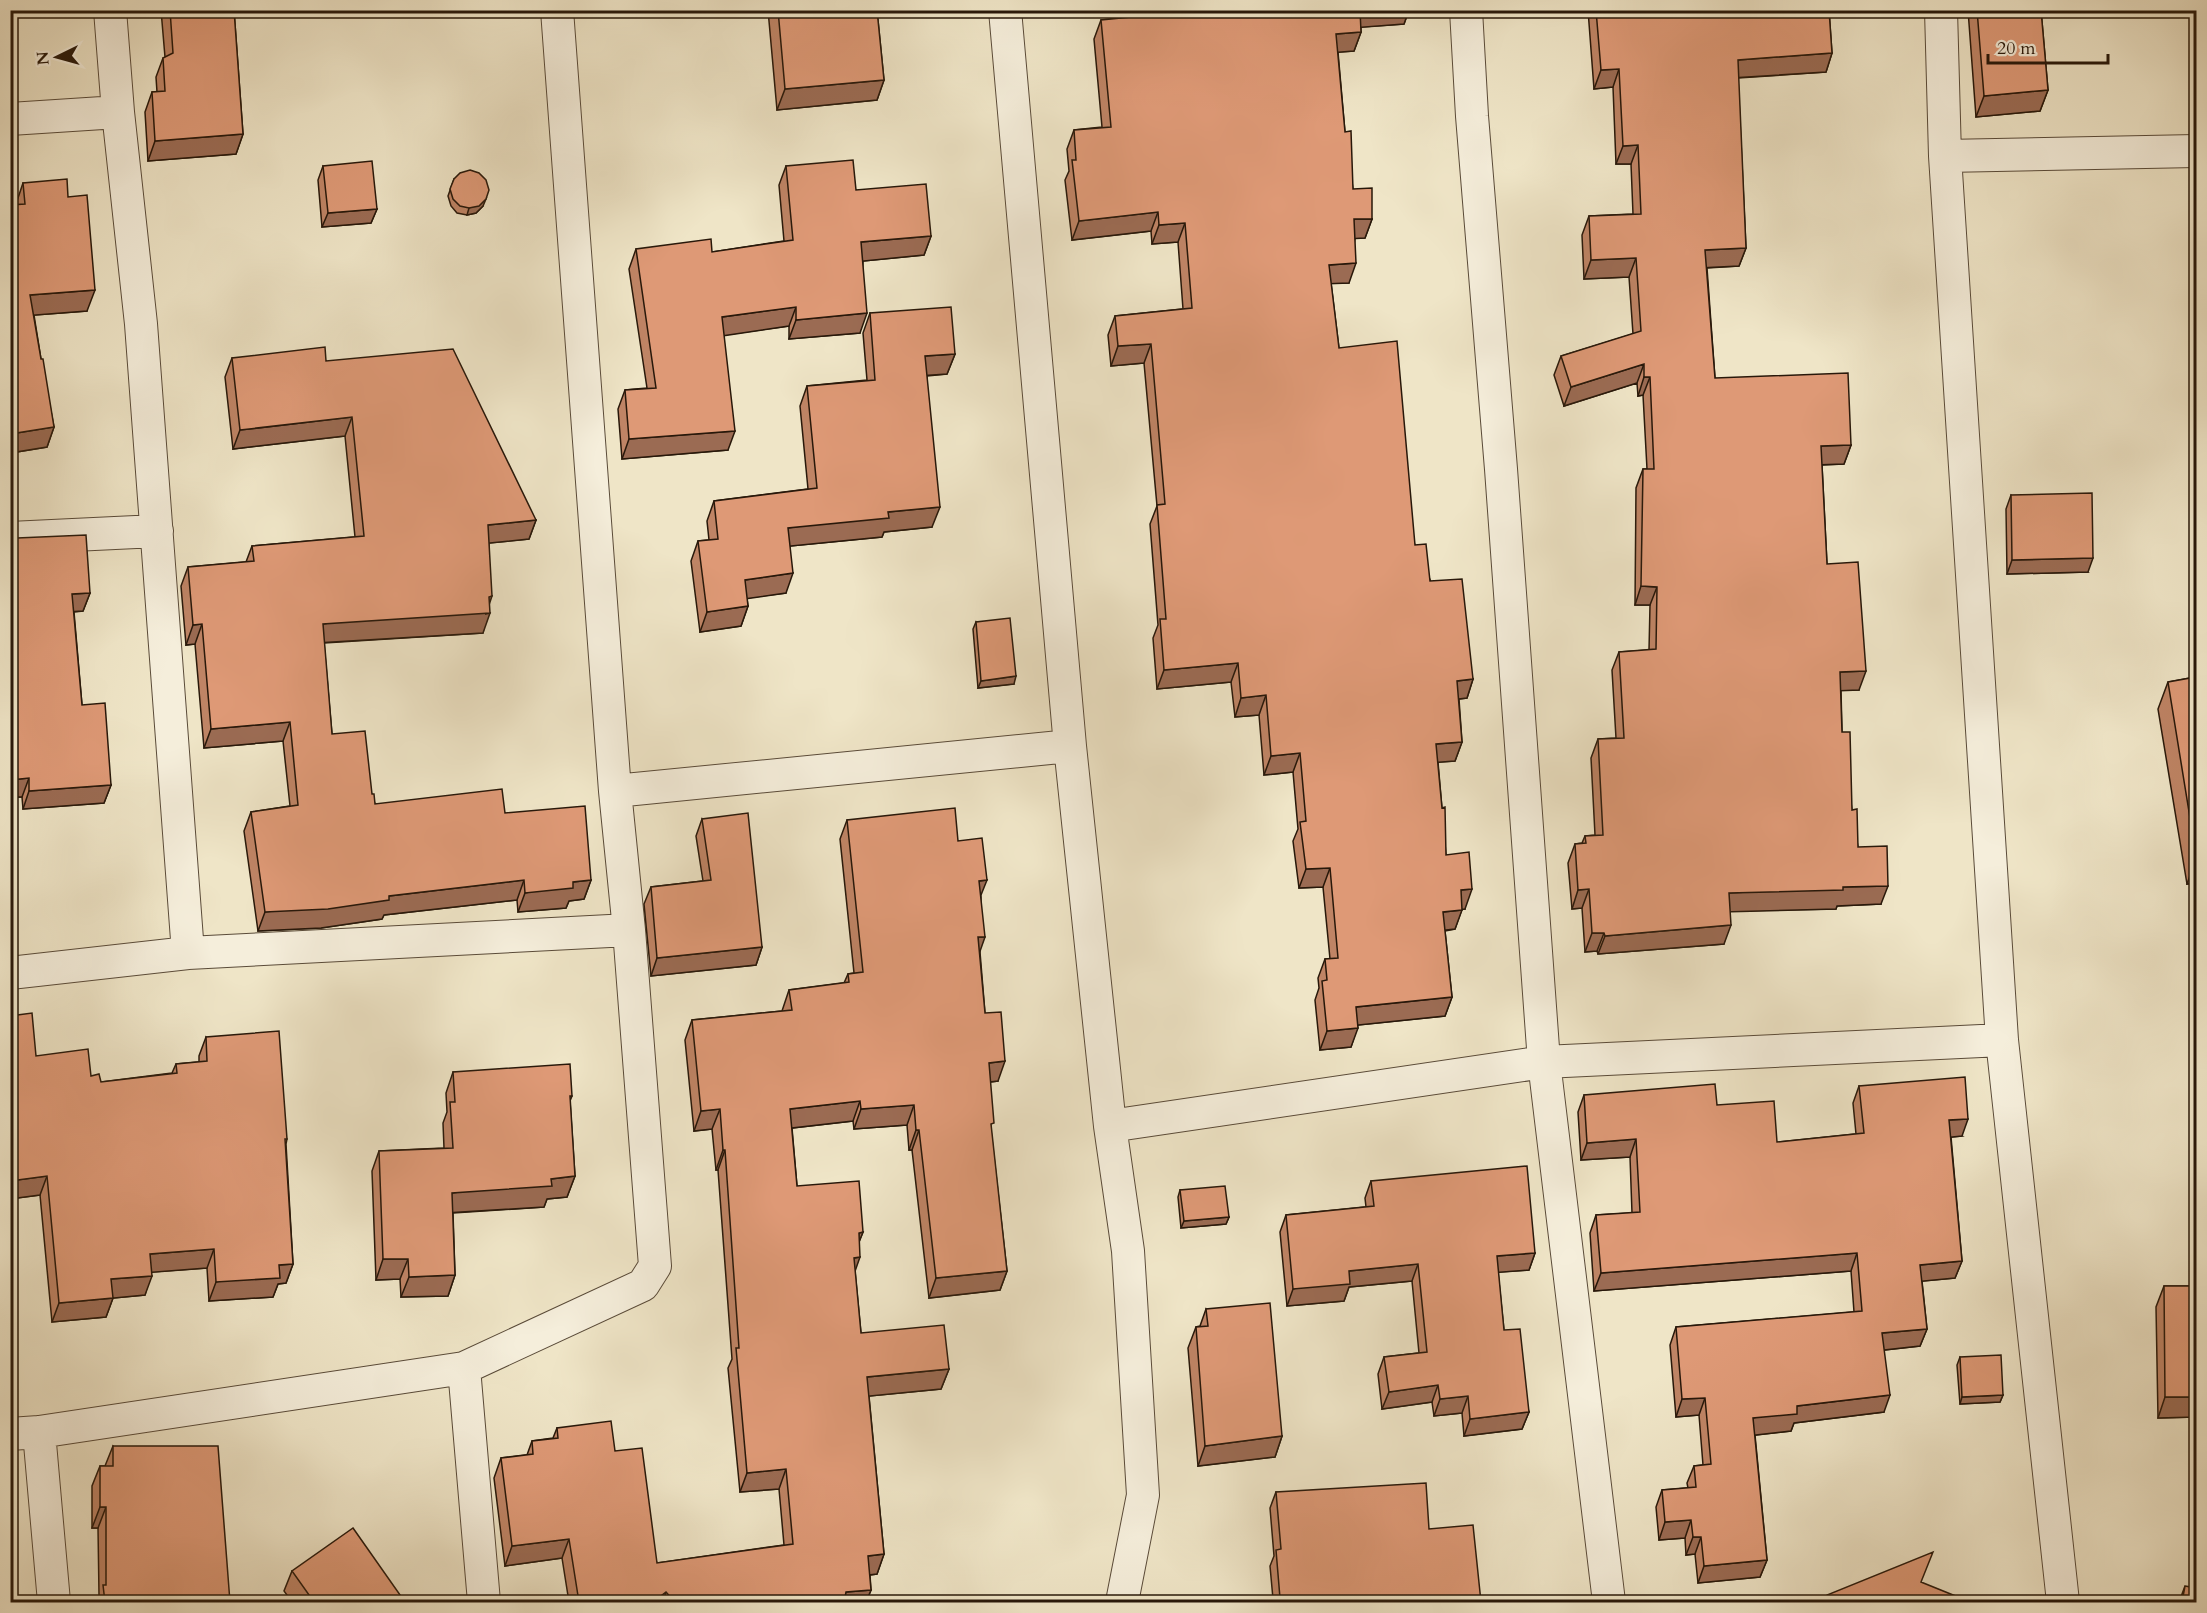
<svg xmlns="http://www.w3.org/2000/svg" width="2207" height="1613" viewBox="0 0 2207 1613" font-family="Cardo,serif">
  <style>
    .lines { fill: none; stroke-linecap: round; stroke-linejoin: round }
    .minor-casing { stroke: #5a4b39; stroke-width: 34 }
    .minor { stroke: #f5eedb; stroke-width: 32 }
    .wall { fill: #bf8465; stroke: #28180a; stroke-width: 1.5 }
    .shaded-wall { fill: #9b6b53; stroke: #28180a; stroke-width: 1.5 }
    .building { fill: #de9976; stroke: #28180a; stroke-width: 1.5 }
  </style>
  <rect width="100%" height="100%" fill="#efe5c7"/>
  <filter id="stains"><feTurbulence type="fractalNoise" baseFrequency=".00333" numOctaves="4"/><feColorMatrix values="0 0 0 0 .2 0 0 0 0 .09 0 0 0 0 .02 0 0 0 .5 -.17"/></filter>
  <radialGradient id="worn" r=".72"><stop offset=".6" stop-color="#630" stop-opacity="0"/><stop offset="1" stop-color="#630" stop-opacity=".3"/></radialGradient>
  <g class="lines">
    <g class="minor-casing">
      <path id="minor" d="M110,10L118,112L141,324L188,953
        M1005,10L1070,746L1110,1126L1128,1251L1143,1495L1122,1602
        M1466,10L1472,116L1501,469L1544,1062L1609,1602
        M1941,10L1945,156L2002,1040L2063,1602
        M10,119L118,112
        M1945,156L2196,151
        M10,538L157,531
        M615,791L1070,746
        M10,973L188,953L629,930
        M1110,1126L1544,1062L2002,1040
        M464,1368L484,1602
        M39,1432L54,1602
        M10,1434L39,1432L464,1368L643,1285L655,1266L629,930L615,791L557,10"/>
    </g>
    <use href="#minor" class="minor"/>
  </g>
  <path class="wall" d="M161,10H234L243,134L236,154L148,161L145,112L152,92H157L156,77L163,58L165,57Z
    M768,10H877L884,80L877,100L777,110Z
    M1162,10H1409L1404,24L1361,27V32L1354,51L1338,52L1345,132L1353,189L1372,219L1365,238H1355L1349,283H1331L1339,348L1415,545L1473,679L1467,698L1459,699L1462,742L1455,761L1438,762L1446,855L1465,909H1462L1455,929L1445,931L1452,997L1445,1016L1358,1025L1351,1047L1320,1050L1315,1000L1319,988L1318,978L1325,959H1330L1323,887L1299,888L1293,841L1298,829L1293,772L1264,775L1259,715L1235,717L1231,682L1157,689L1153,638L1158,625L1150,524L1157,506L1144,363L1111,366L1108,335L1115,316L1183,309L1178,242L1152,244L1151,231L1072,240L1065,180L1069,171L1067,149L1074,130L1102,127L1094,39L1101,20L1162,14Z
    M1588,10H1829L1832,53L1826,72L1738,78L1746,248L1739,266L1707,268L1715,378L1851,445L1844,464L1822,465L1827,564L1859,690H1841L1842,732L1852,810L1858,847L1881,904L1837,906L1836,909L1730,911L1724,944L1598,954L1597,951L1585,952L1582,908L1572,909L1568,863L1575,844L1582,843L1585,836L1595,835L1591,758L1598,739L1616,738L1612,670L1619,652L1649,650L1650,605H1635L1636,488L1643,469H1647L1643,395L1638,396L1637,383L1564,406L1554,375L1561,356L1633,334L1629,277L1584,279L1582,235L1589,216L1633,214L1631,164H1616L1613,87L1594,89Z
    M1968,10H2041L2048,90L2040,111L1976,117Z
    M323,166L377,209L371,223L322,227L318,180Z
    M786,166L856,190L931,236L924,255L863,261L860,333L789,339V326L724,335L728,450L622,459L618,409L625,390L647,388L629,269L636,249L712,252L784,241L779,185Z
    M454,179L483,206L476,213L467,215L457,213L451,206L448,196Z
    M23,183L68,197L87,311L34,315L41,359L54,427L47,447L10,453V205L16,204Z
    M870,313L955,354L947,374L927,376L932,527L884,532L882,537L790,546L786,593L747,598L748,606L741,626L700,632L691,561L698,541L709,540L707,521L714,501L808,489L800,406L807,386L867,380L863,333Z
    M232,358L326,361L536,520L529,539L489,543V604L483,633L324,643L332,734L372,794L375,804L505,813L591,880L584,899L569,901L566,908L518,912L517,900L384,915L382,919L321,928L258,931L244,831L251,812L290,806L283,741L204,748L195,644L186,645L181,586L188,567L246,562L252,546L355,537L345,436L233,449L225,377Z
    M2011,495L2088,572L2007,574L2006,509Z
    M10,536L90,593L83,611L74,612L82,705L111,785L104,803L23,809L22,797H10Z
    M976,622L1014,684L978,688L973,629Z
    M2196,677V883L2187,884L2158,709L2168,682Z
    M702,819L762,947L756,965L651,976L644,904L651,887L703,881L696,836Z
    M847,820L958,841L981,897L980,952L985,1013L998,1081L990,1082L991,1130L1007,1271L1000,1290L929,1298L912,1150H909L907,1125L854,1129L853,1121L792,1128L797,1186L863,1232L859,1242L855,1271L861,1333L949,1369L941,1389L869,1396L884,1554L877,1574L870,1575L871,1590L866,1602H569L562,1558L505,1566L494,1478L501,1458L527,1455L532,1441L553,1438L557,1428L615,1451L657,1563L784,1545L779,1489L740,1492L728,1368L732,1359L718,1170H716L712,1129L694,1131L685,1040L692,1020L782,1011L789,990L844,983L848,974L854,973L840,839Z
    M10,1016L36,1056L91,1076L101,1082L172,1073L176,1064L199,1062V1056L206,1037L287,1139L286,1144L293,1264L286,1283L278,1284L273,1297L209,1301L207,1268L151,1272L145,1295L113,1298L106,1317L52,1322L40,1195L10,1199Z
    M453,1072L572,1096L570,1101L575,1176L567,1197L547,1199L544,1207L453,1213L455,1275L448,1296L401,1297L400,1279L376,1280L372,1171L379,1151L444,1148L443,1123L447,1112L446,1093Z
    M1859,1086L1962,1136L1951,1137L1962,1261L1955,1278L1922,1281L1927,1329L1920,1346L1884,1350V1412L1794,1423L1791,1431L1755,1435L1767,1560L1760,1577L1698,1583L1695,1554L1686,1555L1685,1538L1659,1540L1656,1507L1662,1490L1688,1488L1687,1483L1694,1466L1703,1465L1699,1415L1676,1417L1670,1345L1676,1327L1854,1312L1851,1271L1594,1291L1590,1233L1596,1215L1632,1213L1630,1157L1581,1160L1578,1112L1584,1095L1717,1105L1777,1142L1856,1134L1853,1103Z
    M1371,1181L1535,1253L1529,1270L1498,1272L1504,1330L1529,1412L1522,1429L1464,1436L1462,1413L1434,1416L1432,1402L1382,1409L1378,1374L1384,1357L1419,1353L1412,1281L1349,1287L1344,1301L1287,1306L1280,1232L1286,1215L1366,1207L1365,1198Z
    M1180,1190L1229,1217L1226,1224L1181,1228L1178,1197Z
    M2164,1286H2196V1417L2158,1418L2156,1307Z
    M1206,1309L1282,1436L1275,1457L1198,1466L1188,1348L1196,1327L1200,1326Z
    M1960,1357L2003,1395L2000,1402L1960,1404L1957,1365Z
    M113,1446L230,1602H96L99,1595L98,1528H92V1486L100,1466H105Z
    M1276,1492L1429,1529L1481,1602L1273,1599L1270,1566L1274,1556L1270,1508Z
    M292,1571L405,1602H292L284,1591Z
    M2185,1586L2182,1602H2179Z"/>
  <path class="shaded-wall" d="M1359,10H1409L1404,24L1352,28Z
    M1361,32L1354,51L1329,53L1336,34Z
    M1832,53L1826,72L1731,78L1738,60Z
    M1619,69L1613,87L1594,89L1601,70Z
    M884,80L877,100L777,110L785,89Z
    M2048,90L2040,111L1976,117L1984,96Z
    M243,134L236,154L148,161L155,141Z
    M1638,145L1631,164H1616L1623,146Z
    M486,199L483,206L476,213L467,215L469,208Z
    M377,209L371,223L322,227L328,213Z
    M1158,212L1151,231L1072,240L1079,221Z
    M1354,219H1372L1365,238L1347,239Z
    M1185,223L1178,242L1152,244L1159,225Z
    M931,236L924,255L854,262L861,242Z
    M1746,248L1739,266L1699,268L1705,250Z
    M1636,258L1629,277L1584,279L1591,260Z
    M1356,263L1349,283L1322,284L1329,265Z
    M95,290L87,311L23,316L30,295Z
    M796,307L789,326L715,337L722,317Z
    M867,313L860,333L789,339L796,320Z
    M1151,344L1144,363L1111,366L1118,346Z
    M955,354L947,374L918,376L925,356Z
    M1644,364L1637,383L1564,406L1571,387Z
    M1644,377H1650L1643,395L1638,396Z
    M352,417L345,436L233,449L240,430Z
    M54,427L47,447L10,453V434Z
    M735,431L728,450L622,459L629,439Z
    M1851,445L1844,464L1814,465L1821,446Z
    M940,507L932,527L884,532L882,537L781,547L788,528L888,512Z
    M536,520L529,539L480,544L488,525Z
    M2093,558L2088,572L2007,574L2012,560Z
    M793,573L786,593L737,600L745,580Z
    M1641,586L1657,587L1650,605H1635Z
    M90,593L83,611L66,612L72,594Z
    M492,596L486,614L490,613L483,633L316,643L323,624Z
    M748,606L741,626L700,632L707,612Z
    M202,624L195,644L186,645L193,625Z
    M1238,663L1231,682L1157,689L1164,670Z
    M1866,671L1859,690L1834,691L1840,672Z
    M1016,676L1014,684L978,688L981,681Z
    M1473,679L1467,698L1450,700L1457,681Z
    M1266,695L1259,715L1235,717L1241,698Z
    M290,722L283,741L204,748L211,729Z
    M1462,742L1455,761L1429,763L1436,744Z
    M1300,753L1293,772L1264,775L1271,756Z
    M29,778L22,797H10V780Z
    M111,785L104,803L23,809L29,791Z
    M2196,858V883L2187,884Z
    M1330,868L1323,887L1299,888L1306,869Z
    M524,880L517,900L384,915L382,919L321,928L258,931L265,912L389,896Z
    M591,880L584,899L569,901L566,908L518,912L525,893L573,882Z
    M987,880L979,900V881Z
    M1888,886L1881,904L1837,906L1836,909L1722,912L1729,893L1843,887Z
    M1472,889L1465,909L1454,910L1461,890Z
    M1589,889L1582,908L1572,909L1578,890Z
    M1462,910L1455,929L1437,931L1443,912Z
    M1731,925L1724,944L1598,954L1605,936Z
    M1592,933H1604L1597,951L1585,952Z
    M978,937H985L978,957Z
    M762,947L756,965L651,976L657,958Z
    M1452,997L1445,1016L1349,1026L1356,1007Z
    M1358,1028L1351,1047L1320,1050L1327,1031Z
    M1005,1061L998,1081L981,1083L989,1063Z
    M860,1101L853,1121L783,1129L790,1109Z
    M914,1105L907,1125L854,1129L861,1109Z
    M720,1109L712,1129L694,1131L701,1111Z
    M1968,1119L1962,1136L1943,1138L1949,1120Z
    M916,1130H919L912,1150H909Z
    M1636,1139L1630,1157L1581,1160L1587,1143Z
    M723,1150H725L718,1170H716Z
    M47,1176L40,1195L10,1199V1181Z
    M575,1176L567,1197L547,1199L544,1207L445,1213L452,1193L551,1179Z
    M1229,1217L1226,1224L1181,1228L1184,1221Z
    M863,1232L855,1252L859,1233Z
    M214,1249L207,1268L143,1273L150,1254Z
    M1535,1253L1529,1270L1490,1273L1497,1256Z
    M1857,1253L1851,1271L1594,1291L1601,1273Z
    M860,1257L853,1277L854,1258Z
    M383,1259H408L400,1279L376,1280Z
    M1962,1261L1955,1278L1914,1282L1920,1265Z
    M293,1264L286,1283L278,1284L273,1297L209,1301L216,1282L279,1265Z
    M1418,1264L1412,1281L1349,1287L1344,1301L1287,1306L1293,1289L1349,1271Z
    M1007,1271L1000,1290L929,1298L936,1278Z
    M455,1275L448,1296L401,1297L409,1277Z
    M152,1276L145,1295L104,1299L111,1279Z
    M113,1298L106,1317L52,1322L59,1303Z
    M1927,1329L1920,1346L1875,1351L1882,1333Z
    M949,1369L941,1389L860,1397L867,1377Z
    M1438,1385L1432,1402L1382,1409L1389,1392Z
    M1890,1395L1884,1412L1794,1423L1791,1431L1747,1436L1753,1418L1797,1406Z
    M2003,1395L2000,1402L1960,1404L1962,1397Z
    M1468,1396L1462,1413L1434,1416L1440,1399Z
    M2165,1397H2196V1417L2158,1418Z
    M1705,1398L1699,1415L1676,1417L1682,1399Z
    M1529,1412L1522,1429L1464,1436L1470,1419Z
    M1282,1436L1275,1457L1198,1466L1205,1446Z
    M786,1469L779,1489L740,1492L747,1473Z
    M100,1507H106L98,1528H92Z
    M1691,1520L1685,1538L1659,1540L1665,1522Z
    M1693,1537H1701L1695,1554L1686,1555Z
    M569,1539L562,1558L505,1566L512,1546Z
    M884,1554L877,1574L860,1576L868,1556Z
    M1767,1560L1760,1577L1698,1583L1704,1566Z
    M871,1590L866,1602H842L846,1592Z
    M666,1592L663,1602H653Z"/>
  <path class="building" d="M170,10H234L243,134L155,141L152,92L165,91L163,58L173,53Z
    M778,10H877L884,80L785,89Z
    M1171,10H1360L1361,32L1336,34L1345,132L1351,131L1353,189L1372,188V219H1354L1356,263L1329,265L1339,348L1397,341L1415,545L1426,544L1430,581L1462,579L1473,679L1457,681L1462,742L1436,744L1442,808L1445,807L1446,855L1469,852L1472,889L1461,890L1462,910L1443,912L1452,997L1356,1007L1358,1028L1327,1031L1322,981L1327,980L1325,959L1338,958L1330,868L1306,869L1300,822L1306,821L1300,753L1271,756L1266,695L1241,698L1238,663L1164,670L1160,619H1166L1157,505L1165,504L1151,344L1118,346L1115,316L1192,308L1185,223L1159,225L1158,212L1079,221L1072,160H1076L1074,130L1111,127L1101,20L1171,13Z
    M1596,10H1829L1832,53L1738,60L1746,248L1705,250L1715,378L1848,373L1851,445L1821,446L1827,564L1858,562L1866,671L1840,672L1842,732H1850L1852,810L1857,809L1858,847L1887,846L1888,886L1843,887V890L1729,893L1731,925L1605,936L1604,933H1592L1589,889L1578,890L1575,844L1586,843L1585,836L1603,835L1598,739L1624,738L1619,652L1656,649L1657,587L1641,586L1643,469H1654L1650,377H1644V364L1571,387L1561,356L1641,331L1636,258L1591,260L1589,216L1641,214L1638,145L1623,146L1619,69L1601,70Z
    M1977,10H2041L2048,90L1984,96Z
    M853,160L856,190L926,184L931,236L861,242L867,313L796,320V307L722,317L735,431L629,439L625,390L656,388L636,249L711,239L712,252L793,240L786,166Z
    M372,161L377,209L328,213L323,166Z
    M470,170L479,173L486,180L489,190L486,199L479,206L469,208L460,206L453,199L450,189L454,179L460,173Z
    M67,179L68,197L87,195L95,290L30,295L41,359H43L54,427L10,434V205L25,204L23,183Z
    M951,307L955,354L925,356L940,507L888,512L889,518L788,528L793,573L745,580L748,606L707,612L698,541L718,539L714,501L817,488L807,386L875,380L870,313Z
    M325,347L326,361L453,349L536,520L488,525L492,596L489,597L490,613L323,624L332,734L365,731L372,794H374L375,804L502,789L505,813L585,806L591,880L573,882V888L525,893L524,880L389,896V900L328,909L265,912L251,812L298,805L290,722L211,729L202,624L193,625L188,567L254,561L252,546L364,536L352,417L240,430L232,358Z
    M2092,493L2093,558L2012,560L2011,495Z
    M86,535L90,593L72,594L82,705L105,703L111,785L29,791V778L10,780V536L17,538Z
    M1010,618L1016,676L981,681L976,622Z
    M2196,677V855L2168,682Z
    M955,808L958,841L982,838L987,880L979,881L985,937H978L985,1013L1001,1012L1005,1061L989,1063L994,1123L991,1124L1007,1271L936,1278L919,1130H916L914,1105L861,1109L860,1101L790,1109L797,1186L859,1181L863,1232L859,1233L860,1257L854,1258L861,1333L944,1325L949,1369L867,1377L884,1554L868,1556L871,1590L846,1592L844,1602H675L666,1592L653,1602H579L569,1539L512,1546L501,1458L533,1454L532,1441L558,1438L557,1428L611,1421L615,1451L642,1448L657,1563L793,1544L786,1469L747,1473L736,1348H739L725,1150H723L720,1109L701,1111L692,1020L792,1010L789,990L849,982L848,974L863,972L847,820Z
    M748,813L762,947L657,958L651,887L711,880L702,819Z
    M32,1013L36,1056L88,1049L91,1076L99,1074L101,1082L177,1073L176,1064L207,1061L206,1037L279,1031L287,1139H285L293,1264L279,1265L280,1278L216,1282L214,1249L150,1254L152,1276L111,1279L113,1298L59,1303L47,1176L10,1181V1016Z
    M570,1064L572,1096H570L575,1176L551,1179L552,1186L452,1193L455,1275L409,1277L408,1259H383L379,1151L453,1148L450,1102H455L453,1072Z
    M1965,1077L1968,1119L1949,1120L1962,1261L1920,1265L1927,1329L1882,1333L1890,1395L1797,1406V1414L1753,1418L1767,1560L1704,1566L1701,1537H1693L1691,1520L1665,1522L1662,1490L1696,1487L1694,1466L1711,1464L1705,1398L1682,1399L1676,1327L1862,1311L1857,1253L1601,1273L1596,1215L1640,1212L1636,1139L1587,1143L1584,1095L1715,1084L1717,1105L1774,1101L1777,1142L1864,1133L1859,1086Z
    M1527,1166L1535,1253L1497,1256L1504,1330L1520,1329L1529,1412L1470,1419L1468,1396L1440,1399L1438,1385L1389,1392L1384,1357L1427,1352L1418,1264L1349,1271L1350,1284L1293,1289L1286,1215L1374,1206L1371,1181Z
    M1225,1186L1229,1217L1184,1221L1180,1190Z
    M2164,1286H2196V1397H2165Z
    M1270,1303L1282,1436L1205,1446L1196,1327L1208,1326L1206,1309Z
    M2001,1355L2003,1395L1962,1397L1960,1357Z
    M113,1446H218L230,1602H105L103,1585H106V1507H100V1466H113Z
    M1426,1483L1429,1529L1473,1525L1481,1602H1219L1280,1598L1276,1550L1281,1549L1276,1492Z
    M353,1528L405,1602H314L292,1571Z
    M1933,1552L1921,1582L1958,1597L1956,1602H1824L1827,1595Z
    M2185,1586L2196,1588V1602H2182Z
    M955,1597L958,1602H947Z"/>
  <rect width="2207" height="1613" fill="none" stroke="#efe5c7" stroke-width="36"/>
  <rect x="12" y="12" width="2183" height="1589" fill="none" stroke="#28180a" stroke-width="3"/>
  <rect x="18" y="18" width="2171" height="1577" fill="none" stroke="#28180a" stroke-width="1.5"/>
  <g transform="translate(57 57) rotate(265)" stroke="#f5eedb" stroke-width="4.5" paint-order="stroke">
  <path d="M0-4.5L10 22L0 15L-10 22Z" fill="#28180a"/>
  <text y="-9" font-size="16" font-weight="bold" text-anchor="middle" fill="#28180a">N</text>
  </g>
  <path d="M1988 54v9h120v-9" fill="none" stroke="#28180a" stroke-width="3"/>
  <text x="1997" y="54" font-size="18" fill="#28180a" stroke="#f5eedb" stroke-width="4.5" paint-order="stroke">20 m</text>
  <rect width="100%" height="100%" filter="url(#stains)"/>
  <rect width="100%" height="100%" fill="url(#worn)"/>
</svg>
